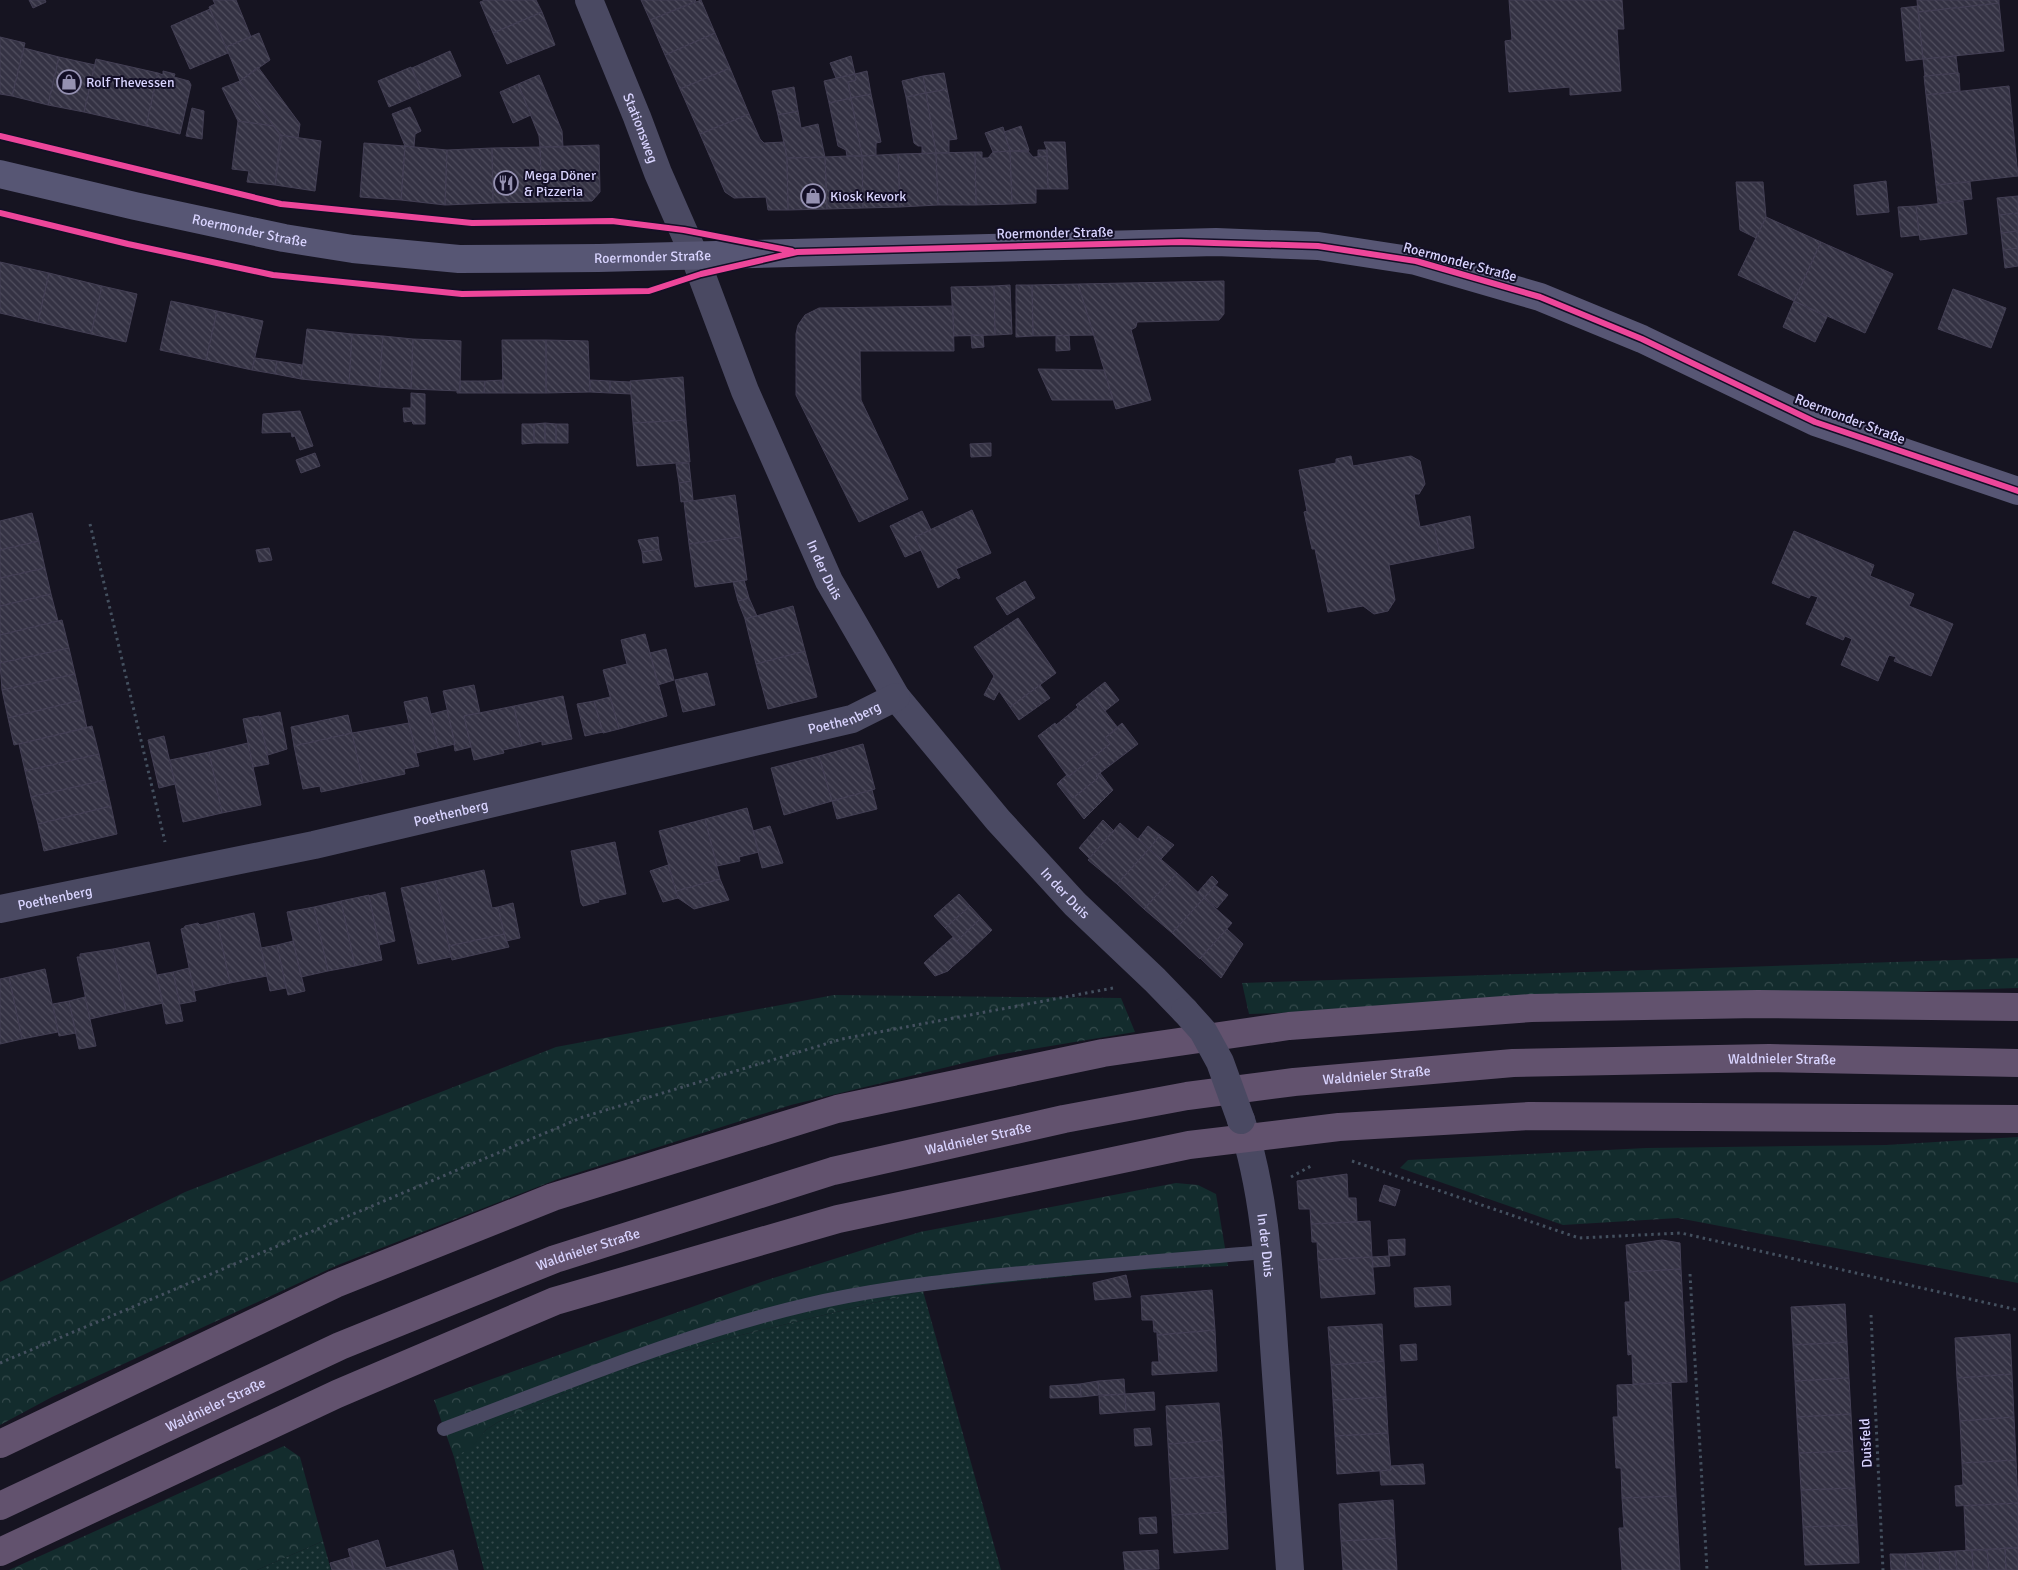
<svg xmlns="http://www.w3.org/2000/svg" width="2018" height="1570" viewBox="0 0 2018 1570" font-family="Signika,sans-serif">
  <style>
    .grass { fill: url(#grass-dots) }
    .forest { fill: url(#forest-crowns) }
    .building { fill: url(#building-back-hatch); stroke: #433f54 }
    .lines { fill: none; stroke-linecap: round; stroke-linejoin: round }
    .path { stroke: #44505f; stroke-width: 3; stroke-dasharray: 2.5 4; stroke-linecap: butt }
    .service { stroke: #4a4962; stroke-width: 14 }
    .minor { stroke: #4a4962; stroke-width: 28 }
    .tertiary { stroke: #4a4962; stroke-width: 28 }
    .secondary { stroke: #575674; stroke-width: 28 }
    .trunk { stroke: #62526e; stroke-width: 28 }
    .minor-bridge { stroke: #4a4962; stroke-width: 28 }
    .cycleway-casing { stroke: #130f26; stroke-width: 9 }
    .cycleway { stroke: #ed469a; stroke-width: 6 }
    .labels { text-anchor: middle; dominant-baseline: central; stroke-width: 4; stroke-linejoin: round; paint-order: stroke }
    .poi-label { font-size: 14px; fill: #d9d4ff; stroke: #130f26; text-anchor: start }
    .street-label { font-size: 14px; fill: #d9d4ff; stroke: #130f26 }
  </style>
  <defs>
    <pattern id="grass-dots" width="8" height="8" patternUnits="userSpaceOnUse" patternTransform="scale(1.25)"><rect width="8" height="8" fill="#132c2d"/><path d="M2 2h.1M6 6h.1" fill="none" stroke="#354a4c" stroke-width="1.8" stroke-linecap="round"/></pattern>
    <pattern id="forest-crowns" width="20" height="18" patternUnits="userSpaceOnUse" patternTransform="scale(1.25)"><rect width="20" height="18" fill="#132c2d"/><path d="M2 6a3 3 0 1 1 6 0M12 15a3 3 0 1 1 6 0" fill="none" stroke="#354a4c"/></pattern>
    <pattern id="building-back-hatch" width="6" height="6" patternUnits="userSpaceOnUse" patternTransform="scale(1.25)"><rect width="6" height="6" fill="#343243"/><path d="M-1 5l2 2M0 0l6 6M5-1l2 2" fill="none" stroke="#514f5f"/></pattern>
  </defs>
  <rect width="100%" height="100%" fill="#161421"/>
  <path class="grass" d="M923,1291L1001,1570H484L454,1457L471,1447L486,1430L498,1422L616,1371L733,1337Z
    M323,1541L331,1570H257Z"/>
  <path class="forest" d="M2018,958V988L1249,1014L1242,983Z
    M834,995L1121,998L1135,1032L997,1055L791,1105L558,1179L338,1265L52,1397L0,1425V1282L185,1192L556,1047Z
    M2018,1137V1283L1678,1218L1563,1225L1400,1168L1408,1160L1646,1148L1886,1145Z
    M1176,1183L1198,1185L1216,1194L1228,1266L1120,1271L923,1291L733,1337L616,1371L498,1422L486,1430L471,1448L454,1457L434,1400L767,1280L920,1232Z
    M284,1446L300,1457L323,1541L257,1570H9Z"/>
  <path class="building" d="M29,0H45L46,2L33,8Z
    M213,0H236L251,37L226,47L209,7L215,4Z
    M485,0H536L542,12L493,33L480,2Z
    M641,0H695L696,1L650,20Z
    M701,0L715,33L665,55L650,20Z
    M1509,0H1622L1624,29H1617L1621,91L1570,95V87L1509,92L1505,41L1512,40Z
    M1917,0H1999V3L1918,12Z
    M1999,3L2004,51L1923,59L1918,12Z
    M1918,6L1923,59L1906,61L1901,8Z
    M210,9L228,53L190,69L171,26Z
    M542,12L555,45L507,64L493,33Z
    M259,33L270,60L240,81L226,47Z
    M715,33L730,68L680,89L665,55Z
    M0,37L25,43L12,96L0,94Z
    M24,48L59,57L48,105L12,96Z
    M450,51L461,76L422,93L412,68Z
    M851,56L855,74L836,78L830,63Z
    M1956,56L1958,73L1925,76L1923,59Z
    M59,57L95,65L84,112L48,105Z
    M96,59L158,73L146,126L84,112Z
    M258,67L300,124L298,138L280,135L240,81Z
    M411,67L422,93L389,107L378,81Z
    M730,68L749,114L700,134L680,89Z
    M163,71L175,74L174,77L189,81L191,85L180,134L146,126L158,73L163,75Z
    M867,71L871,94L851,98L848,82L856,80L855,74Z
    M944,73L947,89L926,93L923,76Z
    M1959,73L1960,91L1926,95L1924,76Z
    M855,74L856,80L848,82L851,98L829,103L824,81Z
    M539,75L562,131L563,147H540L539,136L518,84Z
    M923,76L926,93L906,97L902,81Z
    M240,81L274,126L238,121L222,88Z
    M518,84L531,115L513,123L500,92Z
    M2009,86L2018,176L1936,185L1926,95Z
    M794,87L798,111L778,115L772,91Z
    M947,89L957,139L949,140V153H936L926,93Z
    M926,93L936,153L922,154V146H918L914,143L906,97Z
    M871,94L881,142L876,143V155L862,156L851,98Z
    M851,98L862,156H847L846,150L838,146L829,103Z
    M410,107L421,131L415,134L414,147L405,146L392,114Z
    M192,108L204,111L202,139L186,136Z
    M798,111L801,128L818,124L825,157L787,158L778,115Z
    M749,114L760,139L764,143L784,142L787,158L788,210H768L766,197L734,198L725,192L700,134Z
    M238,121L274,126L282,136L275,185L247,182L249,171L232,169Z
    M1021,126L1029,150L1028,152L1010,151L1004,132Z
    M1003,127L1010,151L993,152L985,133Z
    M280,135L321,141L315,191L275,185Z
    M1044,142H1065L1068,189H1048L1047,150Z
    M364,143L405,146L401,200L360,197Z
    M599,145L600,192L592,201L542,202L540,147Z
    M405,146L447,150L445,205L401,200Z
    M540,147L542,202L493,203L492,148Z
    M492,148L493,203L445,205L447,150Z
    M1027,150L1033,157L1047,156L1048,189H1036V203L1012,204L1010,151Z
    M1038,150H1047V156L1038,157Z
    M1010,151L1012,204L976,205L975,152H982V158H988L993,152Z
    M975,152L976,205H938L936,153Z
    M936,153L938,205L900,207L898,154Z
    M898,154L900,207L863,208L862,156Z
    M847,156H862L863,208L827,209L825,157Z
    M825,157L827,209L788,210L787,158Z
    M1886,181L1889,212L1857,215L1854,185Z
    M1736,182H1763L1766,217L1756,238L1740,230Z
    M1970,182L1972,199L1938,203L1936,185Z
    M2018,196V213L1999,215L1997,198Z
    M1963,201L1967,234L1920,240L1916,206Z
    M1916,206L1919,235L1901,237L1898,207Z
    M2018,213V231L2001,233L1999,215Z
    M1766,217L1821,242L1794,301L1738,275Z
    M2018,231V248L2003,250L2001,233Z
    M1821,242L1893,274L1865,333L1794,301Z
    M2018,248V266L2005,268L2003,250Z
    M0,262L49,273L38,322L0,313Z
    M49,273L102,286L91,334L38,322Z
    M1224,281V314L1219,320L1137,322L1136,327L1131,330L1151,400L1116,409L1078,284Z
    M1078,284L1094,335L1033,336L1032,285Z
    M1010,285L1012,334L995,335L994,286Z
    M1016,285H1032L1033,336L1016,337Z
    M102,286L137,294L126,342L91,334Z
    M994,286L995,335L954,336L951,287Z
    M1953,289L2006,308L1991,348L1938,329Z
    M171,301L217,311L206,360L160,350Z
    M1794,301L1827,317L1815,342L1783,327Z
    M953,306L954,351H860L861,400L908,499L859,522L796,395V334L798,325L805,315L819,308Z
    M217,311L263,321L252,370L206,360Z
    M307,329L352,334L349,384L301,379Z
    M352,334L383,336L379,387L349,384Z
    M971,335H983L984,347L972,348Z
    M1069,335L1070,350L1056,351V336Z
    M383,336L413,339L411,389L379,387Z
    M413,339L461,341L460,391L411,389Z
    M502,340H546V393H503Z
    M546,340L588,341L590,392L546,393Z
    M255,358L277,361L275,374L252,370Z
    M277,361L302,365L301,379L275,374Z
    M1038,369L1104,370L1113,400H1052Z
    M683,377L686,420L633,423L630,381Z
    M503,380V393H484L485,381Z
    M590,380L610,381V393L590,392Z
    M460,381H485L484,393H457V391H460Z
    M610,381L630,382L631,394L610,393Z
    M411,393L425,394V424H413L412,421L404,422L403,408H411Z
    M300,411L313,446L300,450L295,436L292,437L291,432L262,433L263,414Z
    M686,420L690,462L637,466L633,423Z
    M545,423L556,424V443H545Z
    M545,423V443H534V424Z
    M522,424H534V443L522,444Z
    M556,424H568V443H556Z
    M991,443V456L971,457L970,444Z
    M315,453L320,466L301,473L296,460Z
    M1351,456L1353,466L1411,456L1420,461L1425,484L1419,494H1414L1420,527L1434,524L1440,555L1389,565L1395,600L1388,611L1374,614L1363,606L1328,612L1315,549H1312L1304,512L1307,511L1299,470L1336,463V459Z
    M689,463L691,481L679,483L676,464Z
    M691,481L693,500L681,502L679,483Z
    M735,495L741,537L689,544L684,502Z
    M972,510L991,553L956,569L960,578L958,579L957,577L938,588L915,537Z
    M922,511L931,530L915,537L921,550L905,557L890,526Z
    M32,513L39,541L0,550V521Z
    M1470,516L1474,548L1440,555L1434,524Z
    M1794,531L1874,565L1870,576L1914,594L1909,606L1953,624L1931,676L1894,661L1896,657L1889,655L1878,681L1841,665L1852,639L1845,636L1843,640L1806,624L1818,597L1811,595L1809,598L1772,583Z
    M658,537L659,549L642,552L638,540Z
    M741,537L747,580L695,587L689,544Z
    M39,541L45,568L0,578V550Z
    M269,548L272,560L259,562L256,550Z
    M659,549L662,560L643,563L642,552Z
    M45,568L51,594L0,606V578Z
    M744,580L749,598L738,601L733,582Z
    M1025,581L1035,598L1007,615L996,598Z
    M51,594L58,621L0,635V606Z
    M749,598L757,616L745,619L738,601Z
    M793,606L805,651L756,664L745,619Z
    M1018,618L1056,673L1010,707L999,691L994,700L984,695L994,676L974,647Z
    M62,620L69,648L0,663V635Z
    M645,634L667,716L619,729L603,670L627,664L621,640Z
    M69,648L75,674L2,690L0,663Z
    M666,649L674,680L658,685L650,653Z
    M805,651L817,697L768,709L756,664Z
    M707,673L715,705L683,712L675,680Z
    M75,674L81,700L8,718L2,690Z
    M1105,682L1119,700L1105,711L1091,693Z
    M474,685L480,713L464,716L471,747L455,751L454,745L455,744L443,691Z
    M1040,685L1050,698L1019,720L1010,707Z
    M1091,693L1118,728L1105,738L1110,744L1068,777L1038,736L1055,723L1056,725L1078,707L1076,705Z
    M563,696L572,739L542,745V741L522,746L514,706Z
    M427,697L438,748L416,753L404,702Z
    M610,697L619,729L603,733L594,701Z
    M81,700L87,728L14,745L8,718Z
    M594,701L603,732L585,736L577,704Z
    M514,706L522,746L503,750L504,753L474,760L464,716Z
    M447,710L455,744L438,748L431,714Z
    M280,712L287,749L268,755L259,717Z
    M348,715L352,733L294,746L291,727Z
    M259,716L269,764L253,767L243,719Z
    M409,723L419,766L404,769L405,774L363,783L352,733Z
    M1122,723L1138,744L1096,776L1098,778L1073,798L1060,781L1067,775L1068,777L1110,744L1105,738Z
    M92,726L99,754L25,771L19,744Z
    M352,733L363,783L321,792L320,786L303,789L294,746Z
    M164,736L175,784L159,788L148,740Z
    M248,743L261,805L222,813L209,752Z
    M863,744L875,789L832,801L819,756Z
    M209,752L222,813L183,822L170,760Z
    M99,754L105,780L31,797L25,771Z
    M819,756L832,801L784,815L771,768Z
    M1100,773L1113,790L1084,819L1057,784L1060,781L1073,798L1098,778L1096,776Z
    M105,780L111,806L38,824L31,797Z
    M872,790L877,809L837,819L832,801Z
    M111,806L117,834L44,851L38,824Z
    M747,808L759,852L739,857L740,861L717,866L705,819Z
    M705,819L720,879L676,891L659,831Z
    M1103,820L1114,831L1089,858L1079,848Z
    M1120,823L1149,849L1117,884L1088,860Z
    M770,826L783,863L762,868L753,831Z
    M1148,826L1160,835L1149,849L1138,839Z
    M1160,835L1174,845L1161,859L1149,849Z
    M615,842L626,894L598,900L599,902L583,906L581,903L571,851Z
    M1149,849L1177,873L1144,909L1117,884Z
    M668,865L678,898L663,902L650,871Z
    M484,870L492,908L498,907L504,934L449,946L435,881Z
    M1177,873L1204,898L1172,933L1144,909Z
    M1212,876L1218,882L1204,898L1198,892Z
    M720,879L729,900L694,909L678,898L676,891Z
    M435,881L451,957L418,964L401,888Z
    M1215,885L1228,895L1217,908L1204,898Z
    M385,892L395,941L379,945L369,896Z
    M959,894L970,906L945,928L934,916Z
    M369,895L382,960L355,966L341,901Z
    M1204,898L1232,923L1200,959L1172,933Z
    M341,901L355,966L328,971L314,907Z
    M513,903L520,938L506,941L498,907Z
    M970,906L981,918L957,941L945,928Z
    M314,907L328,971L301,977L287,912Z
    M254,913L267,976L230,983L217,921Z
    M981,918L992,930L968,953L957,941Z
    M217,921L230,983L194,991L181,929L184,928L185,926L198,923L200,925Z
    M1227,929L1243,944L1221,978L1200,958Z
    M504,934L509,947L452,960L449,946Z
    M953,937L968,953L952,967L937,951Z
    M293,941L305,991L288,995L277,945Z
    M149,942L163,1003L126,1011L113,949Z
    M277,945L286,988L270,991L261,948Z
    M113,949L126,1011L90,1019L77,957H80V954Z
    M937,951L952,967L948,971L935,976L924,963Z
    M189,968L196,1001L180,1004L173,972Z
    M45,969L58,1032L22,1039L9,977Z
    M173,972L183,1021L166,1024L157,975Z
    M9,977L22,1039L0,1044V979Z
    M85,997L96,1046L79,1049L69,1001Z
    M69,1001L76,1033L59,1036L53,1004Z
    M1347,1174L1348,1198H1356L1357,1222L1311,1224L1310,1209H1299L1297,1181Z
    M1384,1185L1400,1190L1395,1206L1379,1201Z
    M1370,1221L1372,1257L1318,1260L1317,1242H1312L1311,1224Z
    M1405,1239V1255L1389,1256L1388,1240Z
    M1662,1240L1680,1243L1681,1269L1628,1272L1626,1245Z
    M1389,1256L1390,1266L1373,1267L1372,1257Z
    M1372,1257L1375,1294L1321,1298L1318,1260Z
    M1681,1269L1687,1382L1633,1384L1632,1354L1628,1355L1625,1302H1630L1628,1272Z
    M1126,1275L1131,1297L1095,1300L1093,1283Z
    M1450,1286L1451,1305L1415,1307L1414,1288Z
    M1212,1290L1215,1330L1157,1335V1332H1154L1153,1320H1142L1141,1296Z
    M1845,1304L1847,1342L1793,1345L1791,1307Z
    M1382,1324L1384,1361L1331,1365L1328,1327Z
    M1215,1330L1217,1371L1152,1375V1362H1159L1157,1335Z
    M2010,1334L2012,1374L1957,1378L1955,1338Z
    M1847,1342L1849,1378L1795,1381L1793,1345Z
    M1416,1344L1417,1360L1401,1361L1400,1345Z
    M1384,1361L1386,1397L1333,1400L1331,1365Z
    M2012,1374L2014,1417L1960,1421L1957,1378Z
    M1849,1378L1851,1414L1797,1417L1795,1381Z
    M1124,1379L1125,1394L1099,1395L1098,1381Z
    M1098,1381L1099,1395L1081,1397L1080,1384Z
    M1671,1383L1676,1496L1622,1498L1621,1468H1616L1613,1417H1618L1617,1385Z
    M1080,1384L1081,1397L1050,1398V1386Z
    M1154,1392L1155,1410L1126,1412L1125,1394Z
    M1125,1394L1126,1412L1100,1414L1099,1396Z
    M1386,1397L1388,1433L1335,1436L1333,1400Z
    M1219,1403L1222,1440L1168,1444L1166,1406Z
    M1851,1414L1853,1451L1799,1453L1797,1417Z
    M2014,1417L2016,1460L1962,1463L1960,1421Z
    M1150,1428L1152,1445L1135,1446L1134,1429Z
    M1388,1433L1391,1470L1337,1474L1335,1436Z
    M1222,1440L1224,1476L1170,1479L1168,1444Z
    M1853,1451L1855,1488L1801,1490L1799,1453Z
    M2016,1460L2018,1503L1956,1506L1955,1486L1963,1485L1962,1463Z
    M1423,1464L1425,1484L1381,1485L1380,1471L1391,1470V1466Z
    M1224,1476L1226,1512L1172,1515L1170,1479Z
    M1855,1488L1857,1525L1803,1527L1801,1490Z
    M1676,1496L1680,1570H1622L1619,1528H1624L1622,1498Z
    M1393,1500L1395,1538L1341,1541L1339,1504Z
    M2018,1503V1548L1966,1550L1964,1506Z
    M1226,1512L1228,1549L1174,1553L1172,1515Z
    M1156,1517L1157,1533L1140,1534L1139,1518Z
    M1857,1525L1859,1563L1805,1565L1803,1527Z
    M1395,1538L1397,1570H1343L1341,1541Z
    M378,1540L386,1568L453,1550L458,1570H354L348,1549Z
    M2005,1548H2018V1570H2006Z
    M2005,1548L2006,1570H1989L1987,1550Z
    M1158,1550L1159,1569L1125,1570L1123,1552Z
    M1972,1550H1987L1989,1570H1973Z
    M1972,1550L1973,1570H1957L1955,1551Z
    M1955,1551L1957,1570H1940L1939,1552Z
    M1939,1552L1940,1570H1923L1922,1553Z
    M1922,1553L1923,1570H1906L1905,1554Z
    M1890,1554H1905L1906,1570H1891Z
    M351,1557L354,1570H332L330,1563Z"/>
  <g class="lines">
    <path class="path" d="M90,524L165,842
      M1352,1161L1579,1238L1681,1233L2018,1310
      M1291,1177L1311,1166
      M1690,1274L1707,1570
      M1871,1315L1883,1570
      M0,1363L583,1117L842,1039L1113,988"/>
    <path class="service" d="M444,1429C563,1385 682,1334 806,1305C864,1291 923,1284 982,1277C1077,1267 1171,1260 1266,1252"/>
    <g class="minor">
      <path id="s1" d="M694,255L745,391L829,581L896,697L998,820L1075,904L1155,980L1185,1011"/>
      <path id="s2" d="M0,909L314,845L852,719L896,697"/>
      <path id="s3" d="M1241,1120C1265,1192 1269,1270 1274,1346C1279,1420 1284,1495 1290,1570"/>
    </g>
    <path class="tertiary" id="s4" d="M589,0L637,117L658,173L694,255"/>
    <path class="secondary" id="s5" d="M0,174L135,206L284,238L353,249L459,259L599,258L1216,242L1318,246L1416,261L1540,297L1642,339L1815,422L2018,491"/>
    <g class="trunk">
      <path d="M0,1444L335,1284L553,1197L837,1109L1103,1053L1289,1026L1531,1008L1758,1004L2018,1007"/>
      <path id="s6" d="M0,1506L340,1346L555,1259L833,1171L1064,1119L1187,1096L1294,1082L1513,1063L1769,1058L2018,1063"/>
      <path d="M0,1552L337,1394L555,1301L838,1219L1189,1145L1339,1127L1529,1116L2018,1119"/>
    </g>
    <path class="minor-bridge" d="M1185,1011L1203,1031L1220,1062L1241,1120"/>
    <g class="cycleway-casing">
      <path id="cycleway" d="M0,136L281,204L472,223L612,221L684,230L792,251
        M0,213L128,244L273,275L462,294L649,291L701,274L797,252L1181,242L1318,246L1416,261L1540,297L1642,339L1815,422L2018,491"/>
    </g>
    <use href="#cycleway" class="cycleway"/>
  </g>
  <defs>
    <g id="shop-ring" transform="scale(1.25)"><circle r="9.5" fill="#130f26" stroke="#9591b1" stroke-width="1.5"/><path d="M-5-2.5h2.3a2.7 3.5 0 0 1 5.4 0H5L5.5 6h-11ZM-1.5-2.5h3a1.5 2.3 0 0 0-3 0Z" fill="#9591b1"/></g>
    <g id="restaurant-ring" transform="scale(1.25)"><circle r="9.5" fill="#130f26" stroke="#9591b1" stroke-width="1.5"/><path d="M-5-6h1v4h1v-4h1v4h1v-4h1v5L-1.5 .5V6h-2V.5L-5-1ZM5-6V6H3V1.5H1.5Q1.5-4 5-6Z" fill="#9591b1"/></g>
  </defs>
  <g fill-rule="evenodd">
    <use href="#shop-ring" x="69" y="82"/>
    <use href="#restaurant-ring" x="506" y="183"/>
    <use href="#shop-ring" x="813" y="196"/>
  </g>
  <g class="labels">
    <g class="poi-label">
      <text x="86" y="82">Rolf Thevessen</text>
      <text x="524" y="175">Mega Döner<tspan x="524" dy="16">&amp; Pizzeria</tspan></text>
      <text x="830" y="196">Kiosk Kevork</text>
    </g>
    <g class="street-label">
      <text stroke="none"><textPath href="#s4" startOffset="138">Stationsweg</textPath></text>
      <text stroke="none"><textPath href="#s5" startOffset="256">Roermonder Straße</textPath></text>
      <text transform="translate(1055 233) rotate(-1)">Roermonder Straße</text>
      <text stroke="none"><textPath href="#s5" startOffset="661">Roermonder Straße</textPath></text>
      <text transform="translate(1460 262) rotate(15)">Roermonder Straße</text>
      <text transform="translate(1850 419) rotate(21)">Roermonder Straße</text>
      <text stroke="none"><textPath href="#s1" startOffset="341">In der Duis</textPath></text>
      <text stroke="none"><textPath href="#s2" startOffset="866">Poethenberg</textPath></text>
      <text stroke="none"><textPath href="#s2" startOffset="461">Poethenberg</textPath></text>
      <text stroke="none"><textPath href="#s1" startOffset="746">In der Duis</textPath></text>
      <text stroke="none"><textPath href="#s2" startOffset="56">Poethenberg</textPath></text>
      <text stroke="none"><textPath href="#s6" startOffset="1858">Waldnieler Straße</textPath></text>
      <text stroke="none"><textPath href="#s6" startOffset="1452">Waldnieler Straße</textPath></text>
      <text stroke="none"><textPath href="#s6" startOffset="1048">Waldnieler Straße</textPath></text>
      <text stroke="none"><textPath href="#s3" startOffset="128">In der Duis</textPath></text>
      <text stroke="none"><textPath href="#s6" startOffset="642">Waldnieler Straße</textPath></text>
      <text stroke="none"><textPath href="#s6" startOffset="238">Waldnieler Straße</textPath></text>
      <text transform="translate(1866 1443) rotate(-93)">Duisfeld</text>
    </g>
  </g>
</svg>
